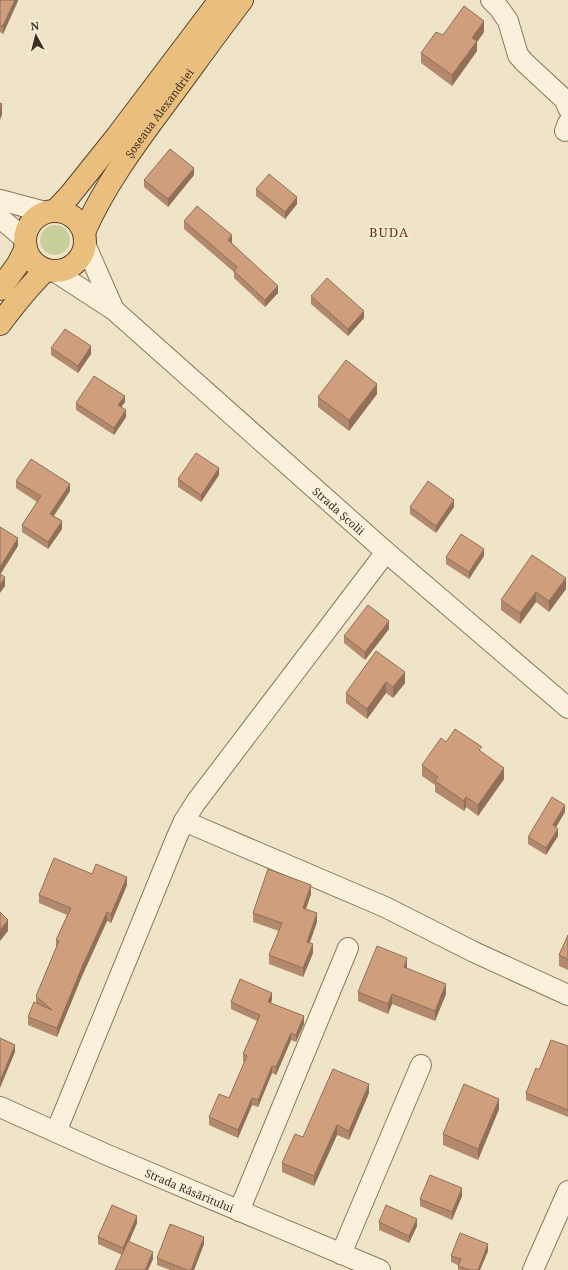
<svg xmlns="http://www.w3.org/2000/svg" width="568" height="1270" viewBox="0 0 568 1270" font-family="'Noto Serif',serif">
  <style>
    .green { fill: #c9cf9b }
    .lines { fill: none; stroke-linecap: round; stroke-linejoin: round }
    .minor-casing { stroke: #8d765c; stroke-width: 22 }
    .trunk-casing { stroke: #5b4430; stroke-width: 24 }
    .minor { stroke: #faf1dc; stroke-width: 20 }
    .trunk { stroke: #eabe7c; stroke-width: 22 }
    .wall { fill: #b2896c }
    .shaded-wall { fill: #916f58 }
    .building { fill: #cf9f7d; stroke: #916f58 }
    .labels { text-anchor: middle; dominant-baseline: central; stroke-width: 3; stroke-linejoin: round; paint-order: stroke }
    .street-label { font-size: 11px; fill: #3d2e20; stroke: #f7eed8 }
    .quarter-label { font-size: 13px; letter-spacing: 1px; fill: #6b2e1e; stroke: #f7eed8 }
  </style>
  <rect width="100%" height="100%" fill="#f0e4c8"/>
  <path class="green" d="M40 240a15 15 0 1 1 30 0a15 15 0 1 1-30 0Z"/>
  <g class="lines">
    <g class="minor-casing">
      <g id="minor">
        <path d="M491,0L499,8L508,21L518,55L524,62L565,100L568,108"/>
        <path d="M565,131L568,123"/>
        <path d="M0,200L45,212"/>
        <path d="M0,218L25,239"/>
        <path d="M85,244L114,310"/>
        <path id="s1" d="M54,271L114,310L386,552L568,708"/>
        <path d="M184,821L385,907L474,952L568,995"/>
        <path id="s2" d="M0,1107L105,1154L380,1270"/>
        <path d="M56,1132L176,839L184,821L196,802L386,552"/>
        <path d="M239,1211L348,948"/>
        <path d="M341,1254L421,1065"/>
        <path d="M533,1270L568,1191"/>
      </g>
    </g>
    <g class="trunk-casing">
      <g id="trunk">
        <path d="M55,211L70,195L118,135L220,0"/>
        <circle cx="55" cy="241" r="30"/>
        <path id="s3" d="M84,232C104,187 133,147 162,108C189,72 215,35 242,0"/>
        <path d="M0,289L18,264L26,248"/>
        <path d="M0,324C14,305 29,286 46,270"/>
      </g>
    </g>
    <use href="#minor" class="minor"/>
    <use href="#trunk" class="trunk"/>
  </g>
  <path class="wall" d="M0,0H18L3,34L0,32Z
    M484,32L477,42V51L452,86L421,63V53L443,35Z
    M194,175L168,207L144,187V180Z
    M256,189L297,204L285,219L256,196Z
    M184,221L232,243L278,293L265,307L234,278V272L184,229Z
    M311,296L364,318L348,336L311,304Z
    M51,348L91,354L78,373L51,355Z
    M377,394L349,431L318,407V397Z
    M125,402L121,407L126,417L114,435L76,410V403Z
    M219,475L201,502L178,487V479Z
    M16,481L70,491L54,516L62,529L48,549L22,532V525L37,502L16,488Z
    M410,507H454L436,533L410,514Z
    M484,556L469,579L446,564V557Z
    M566,578V589L549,612L536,602L520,624L501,610V600Z
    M389,629L365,660L344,643V636Z
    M376,651L405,683L393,698L386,693L367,719L346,703V693Z
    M446,742L482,752L504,779L478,816L466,807L464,811L435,792V785L422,776V765Z
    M565,812L556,827L558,836L546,855L528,844V837Z
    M92,874L127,885L111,923L107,921L82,976L57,1037L28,1025V1017L36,1003V996L56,948V940L67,915L39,903V895Z
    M311,894L306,909L317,922L309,943L313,953L303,977L269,964V955L279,931L253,922V913Z
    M568,935V970L559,966V955Z
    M407,969L446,994L435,1021L392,1004L388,1014L358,1001V992Z
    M272,1000L271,1003L304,1024L296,1042L291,1040L276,1075L272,1073L258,1107L252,1105L238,1138L209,1125V1117L229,1098L244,1062L243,1061V1054L257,1021L231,1009V1002Z
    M568,1046V1117L526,1100V1093L539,1070Z
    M369,1093L349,1140L337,1135L314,1186L282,1172V1163L303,1137Z
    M499,1109L478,1160L443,1145V1134Z
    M462,1196L452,1220L420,1206V1199Z
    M379,1222L417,1226L409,1243L379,1230Z
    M137,1223L129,1242L153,1259L148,1270H115L122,1255L98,1244V1237Z
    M204,1244L194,1270H170L157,1265V1258Z
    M488,1251L480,1270H458V1265L451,1262V1256Z"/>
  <path class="shaded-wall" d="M15,0H18V1L3,34V26Z
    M484,21V32L477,42V51L452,86V75L472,38Z
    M2,104V115L0,120V110Z
    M194,168V175L168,207V199Z
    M297,197V204L285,219V212Z
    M232,235V243L228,247V240Z
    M278,286V293L265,307V300Z
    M364,311V318L348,336V329Z
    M91,346V354L78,373V366Z
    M377,384V394L349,431V420Z
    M125,396V402L118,412V405Z
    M126,410V417L114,435V428Z
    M219,468V475L201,502V495Z
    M70,484V491L50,521V514Z
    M454,500V507L436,533V526Z
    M62,521V529L48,549V542Z
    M18,538V546L0,575V567Z
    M484,549V556L469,579V572Z
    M5,577V586L0,593V585Z
    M566,578V589L549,612V601Z
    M536,592V602L520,624V613Z
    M389,621V629L365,660V652Z
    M405,672V683L393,698V687Z
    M386,682V693L367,719V709Z
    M504,768V779L478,816V805Z
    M466,797V807L464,811V801Z
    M565,805V812L553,832V825Z
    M558,829V836L546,855V848Z
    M127,877V885L111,923V914Z
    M311,885V894L303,917V908Z
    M107,912V921L82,976L57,1037V1028L82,967Z
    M317,913V922L307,951V942Z
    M8,920V931L0,941V930Z
    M313,944V953L303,977V968Z
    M407,958V968L404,977V967Z
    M446,984V994L435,1021V1011Z
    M272,993V1000L268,1009V1002Z
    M392,994V1004L388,1014V1004Z
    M304,1016V1024L296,1042V1035Z
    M291,1033V1040L276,1075V1067Z
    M15,1045V1052L0,1088V1081Z
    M272,1066V1073L258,1107V1100Z
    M369,1084V1093L349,1140V1131Z
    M252,1098V1105L238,1138V1130Z
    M499,1099V1109L478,1160V1149Z
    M337,1125V1135L314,1186V1176Z
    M462,1188V1196L452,1220V1212Z
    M137,1216V1223L123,1255V1248Z
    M417,1219V1226L409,1243V1236Z
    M204,1237V1244L194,1270H191Z
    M488,1244V1251L480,1270H478Z
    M153,1252V1259L148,1270H145Z"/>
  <path class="building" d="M0,0H15L3,26L0,25Z
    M464,6L484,21L472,38L477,41L452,75L421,53L436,32L443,35Z
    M0,103L2,104L0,110Z
    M170,149L194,168L168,199L144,180Z
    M269,174L297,197L285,212L256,189Z
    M197,206L232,235L228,240L278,286L265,300L234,271L237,267L184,221Z
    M327,278L364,311L348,329L311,296Z
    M65,329L91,346L78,366L51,348Z
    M346,360L377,384L349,420L318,397Z
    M94,376L125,396L118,405L126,410L114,428L76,403Z
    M196,453L219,468L201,495L178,479Z
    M31,459L70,484L50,514L62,521L48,542L22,525L41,496L16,481Z
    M428,481L454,500L436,526L410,507Z
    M0,527L18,538L0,567Z
    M461,534L484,549L469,572L446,557Z
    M532,555L566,578L549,601L536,592L520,613L501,600Z
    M0,574L5,577L0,585Z
    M368,605L389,621L365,652L344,636Z
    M376,651L405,672L393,687L386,682L367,709L346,693Z
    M455,729L482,747L479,750L504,768L478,805L466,797L464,801L435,781L438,777L422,765L441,738L446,742Z
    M552,797L565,805L553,825L558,829L546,848L528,837Z
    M54,858L92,874L96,864L127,877L111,914L107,912L82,967L57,1028L28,1017L34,1002L52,1010L36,996L59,941L56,940L71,908L39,895Z
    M268,869L311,885L303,908L317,913L307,942L313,944L303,968L269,955L282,923L253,913Z
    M0,912L8,920L0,930Z
    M568,935V959L559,955Z
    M377,946L407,958L404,967L446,984L435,1011L392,994L388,1004L358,992Z
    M240,979L272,993L268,1002L304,1016L296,1035L291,1033L276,1067L272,1066L258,1100L252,1098L238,1130L209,1117L219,1094L229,1098L247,1056L243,1054L260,1015L231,1002Z
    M0,1038L15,1045L0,1081Z
    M551,1040L568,1046V1110L526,1093L536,1068L539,1070Z
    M333,1069L369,1084L349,1131L337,1125L314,1176L282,1163L295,1134L303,1137Z
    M464,1084L499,1099L478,1149L443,1134Z
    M430,1175L462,1188L452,1212L420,1199Z
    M112,1205L137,1216L123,1248L98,1237Z
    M386,1205L417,1219L409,1236L379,1222Z
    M170,1224L204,1237L191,1270H187L157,1258Z
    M460,1233L488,1244L478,1270H470L458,1266L461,1259L451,1256Z
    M128,1241L153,1252L145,1270H115Z"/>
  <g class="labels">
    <g class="street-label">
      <text stroke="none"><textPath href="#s3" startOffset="141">Șoseaua Alexandriei</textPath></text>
      <text stroke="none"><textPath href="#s1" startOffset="373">Strada Școlii</textPath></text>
      <text stroke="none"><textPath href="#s2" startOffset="207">Strada Răsăritului</textPath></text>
    </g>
    <g class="quarter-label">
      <text x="389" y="232">BUDA</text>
    </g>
  </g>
  <g transform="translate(36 36) rotate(353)" stroke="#f7eed8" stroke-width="3" paint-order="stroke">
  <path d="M0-3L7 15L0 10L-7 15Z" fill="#3d2e20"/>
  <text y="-6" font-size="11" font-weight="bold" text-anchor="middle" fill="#3d2e20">N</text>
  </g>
</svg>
